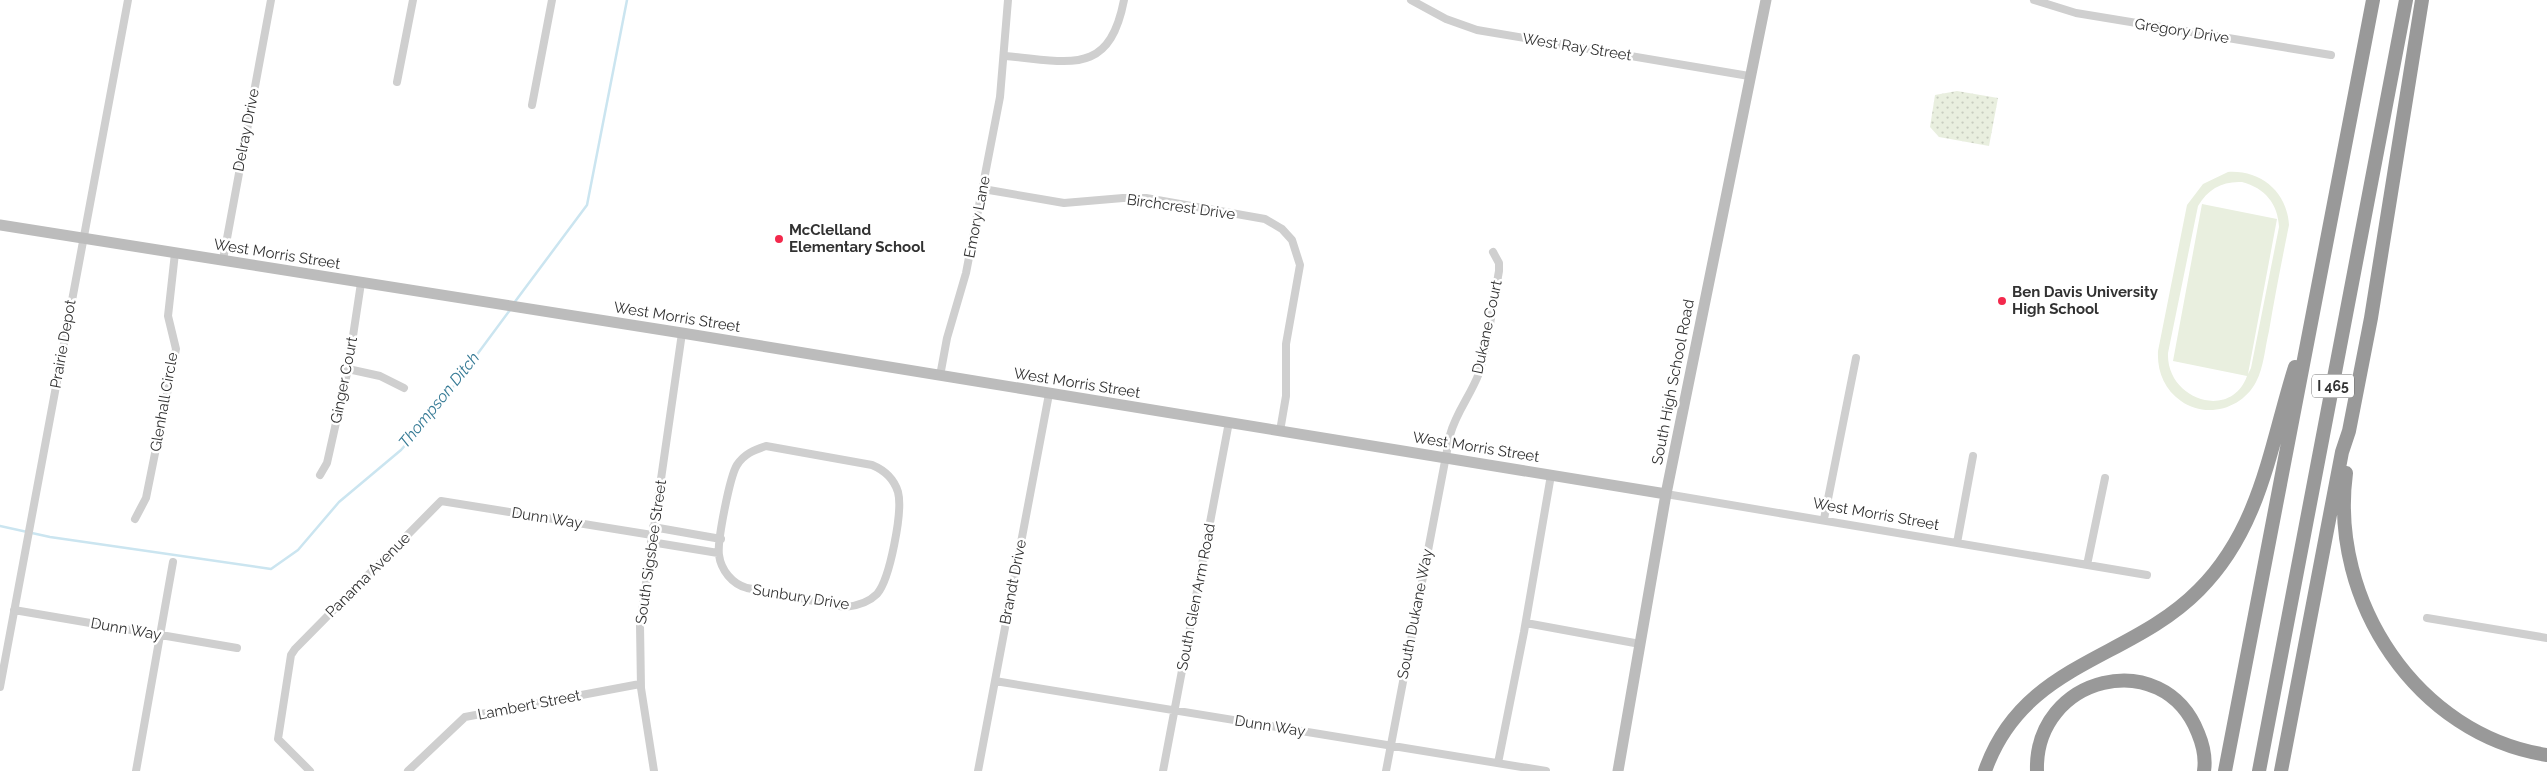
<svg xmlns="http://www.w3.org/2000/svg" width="2547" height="771" viewBox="0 0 2547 771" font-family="Raleway,sans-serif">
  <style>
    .green { fill: #e9efdf; fill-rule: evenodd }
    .park { fill: url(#park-dots) }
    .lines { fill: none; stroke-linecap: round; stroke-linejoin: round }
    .stream { stroke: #cbe5f0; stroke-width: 2.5 }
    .street { stroke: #cfcfcf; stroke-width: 8 }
    .secondary { stroke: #bcbcbc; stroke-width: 11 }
    .highway { stroke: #999; stroke-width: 14 }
    .poi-dot { fill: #f3294c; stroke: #fff; stroke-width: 2 }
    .labels { text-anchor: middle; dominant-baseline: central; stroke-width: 5; stroke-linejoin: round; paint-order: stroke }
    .shield { fill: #fff; stroke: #707070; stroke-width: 1 }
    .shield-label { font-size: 14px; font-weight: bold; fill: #323232 }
    .street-label { font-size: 15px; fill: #323232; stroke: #fff }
    .poi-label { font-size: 15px; font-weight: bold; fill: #323232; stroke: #fff; text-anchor: start }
    .water-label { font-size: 16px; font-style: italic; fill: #357a95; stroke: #fff }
  </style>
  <defs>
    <pattern id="park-dots" width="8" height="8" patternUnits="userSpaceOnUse" patternTransform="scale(1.25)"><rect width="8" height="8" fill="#e9efdf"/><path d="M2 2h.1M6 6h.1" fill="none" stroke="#c8cdc0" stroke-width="1.8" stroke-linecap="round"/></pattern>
  </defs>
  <rect width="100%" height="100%" fill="#fff"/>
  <path class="green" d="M2228,172C2261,170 2287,192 2289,225C2282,260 2275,295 2269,331C2265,347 2264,367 2256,382C2242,409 2206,419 2181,401C2164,389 2157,371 2158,351L2187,205L2203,184ZM2242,182C2265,188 2278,204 2279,227L2251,368L2248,374L2277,219L2202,204L2173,361L2247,376C2231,421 2166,400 2168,353L2198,206C2208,189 2222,181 2242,182Z"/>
  <path class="park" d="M1957,91L1998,98L1989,146L1939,137L1930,127L1935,95Z"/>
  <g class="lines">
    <path class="stream" d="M514,303L587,205L627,0
      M0,526L50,537L271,569L298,550L339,502L401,450L436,410L510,310"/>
    <path class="street" d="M1411,0L1446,19L1477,30L1749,76
      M2034,0L2076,13L2331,55
      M1005,56C1068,61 1109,78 1124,0
      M397,82L413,0
      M532,105L552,0
      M983,189L1064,203L1123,198H1146L1265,219L1282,229L1292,240L1300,265L1286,344V396L1280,431
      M223,260L271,0
      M348,369L380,376L404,388
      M940,376L947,338L966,273L1000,97L1008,0
      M766,446L872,465C884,470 894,479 898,492C903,511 890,579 877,594C868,603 857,606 845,607L747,588C732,584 721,570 719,555C717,541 730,476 737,465C744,454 754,450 766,446Z
      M320,475L327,463L348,369L361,283
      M1666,494L2147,575
      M135,519L146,498L176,349L168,316L175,253
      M1824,519L1856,358
      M653,527L721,539
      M651,542L718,553
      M1957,543L1973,456
      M2087,565L2105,478
      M14,610L237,648
      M2427,618L2547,638
      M1526,623L1640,644
      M995,681L1546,771
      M0,687L128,0
      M1498,763L1524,632L1551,475
      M136,771L173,562
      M310,771L278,739L291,655L295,649L441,501L652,535
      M408,771L465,717L640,684
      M654,771L641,688L640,625L682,333
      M978,771L1049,394
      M1163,771L1229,422
      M1386,771L1450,435C1456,412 1471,395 1479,373C1489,340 1493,304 1499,271V263L1493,252"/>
    <path class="secondary" d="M0,225L682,333L1666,494
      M1618,771L1666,494L1766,0"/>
    <path class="highway" d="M2346,473C2329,601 2417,735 2547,755
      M1985,771C2023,662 2129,661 2199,590C2261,528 2270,446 2295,367
      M2037,771C2034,676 2163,644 2198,733C2203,745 2206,758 2204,771
      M2225,771L2373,0
      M2259,771L2406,0
      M2281,771L2342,452L2349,431L2371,318L2422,0"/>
  </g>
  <g class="poi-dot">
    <circle cx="779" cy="239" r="5"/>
    <circle cx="2002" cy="301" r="5"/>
  </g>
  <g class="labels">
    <rect class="shield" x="2312" y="374.5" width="42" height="23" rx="4"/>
    <g class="shield-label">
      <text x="2333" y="386">I 465</text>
    </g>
    <g class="street-label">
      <text transform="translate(2182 31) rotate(9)">Gregory Drive</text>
      <text transform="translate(1577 47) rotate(9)">West Ray Street</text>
      <text transform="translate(246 130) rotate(-79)">Delray Drive</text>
      <text transform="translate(1181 207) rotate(8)">Birchcrest Drive</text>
      <text transform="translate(977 217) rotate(-79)">Emory Lane</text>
      <text transform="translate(277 254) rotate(9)">West Morris Street</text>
      <text transform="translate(677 317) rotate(9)">West Morris Street</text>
      <text transform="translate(1487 327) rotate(-78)">Dukane Court</text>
      <text transform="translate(63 344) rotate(-80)">Prairie Depot</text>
      <text transform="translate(344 380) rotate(-79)">Ginger Court</text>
      <text transform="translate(1673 382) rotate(-79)">South High School Road</text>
      <text transform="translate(1077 383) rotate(9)">West Morris Street</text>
      <text transform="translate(164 402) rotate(-80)">Glenhall Circle</text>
      <text transform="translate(1476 447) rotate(9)">West Morris Street</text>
      <text transform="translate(1876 514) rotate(10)">West Morris Street</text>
      <text transform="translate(547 518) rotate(9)">Dunn Way</text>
      <text transform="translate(651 552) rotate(-82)">South Sigsbee Street</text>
      <text transform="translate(368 575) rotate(-45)">Panama Avenue</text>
      <text transform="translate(1013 582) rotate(-79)">Brandt Drive</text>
      <text transform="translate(801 597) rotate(9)">Sunbury Drive</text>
      <text transform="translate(1196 597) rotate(-79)">South Glen Arm Road</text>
      <text transform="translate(1415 614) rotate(-79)">South Dukane Way</text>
      <text transform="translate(126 629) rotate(10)">Dunn Way</text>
      <text transform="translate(529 705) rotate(-11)">Lambert Street</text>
      <text transform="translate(1270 726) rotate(9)">Dunn Way</text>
    </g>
    <g class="poi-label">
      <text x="789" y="230">McClelland<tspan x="789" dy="17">Elementary School</tspan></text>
      <text x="2012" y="292">Ben Davis University<tspan x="2012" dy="17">High School</tspan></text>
    </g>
    <g class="water-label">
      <text transform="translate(439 400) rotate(-51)">Thompson Ditch</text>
    </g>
  </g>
</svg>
